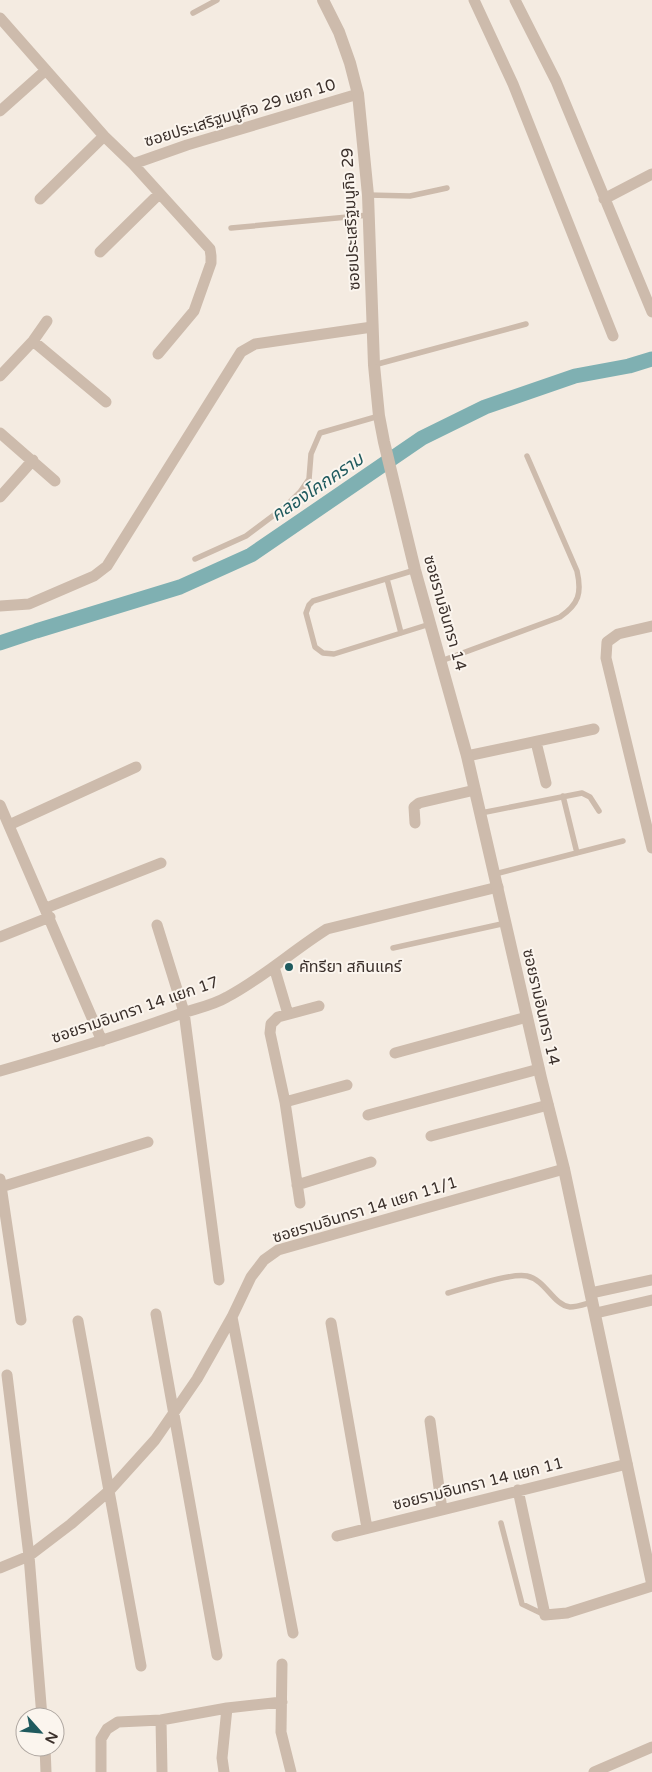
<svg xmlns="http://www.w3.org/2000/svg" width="652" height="1772" viewBox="0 0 652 1772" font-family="'Varela Round','Noto Sans Thai',sans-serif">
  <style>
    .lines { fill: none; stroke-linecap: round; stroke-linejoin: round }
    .canal { stroke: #7fb0b2; stroke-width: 15 }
    .service { stroke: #cdbbac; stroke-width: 5.5 }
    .minor { stroke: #cdbbac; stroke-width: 11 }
    .tertiary { stroke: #cdbbac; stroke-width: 12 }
    .poi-dot { fill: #1f5a5e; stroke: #fbf5ee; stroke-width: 2 }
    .labels { text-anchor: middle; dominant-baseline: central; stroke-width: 4; stroke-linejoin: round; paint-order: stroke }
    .street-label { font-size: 16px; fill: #3b302b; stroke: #fbf5ee }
    .poi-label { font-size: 16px; fill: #3b302b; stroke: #fbf5ee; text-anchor: start }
    .water-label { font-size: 18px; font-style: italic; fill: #1f5a5e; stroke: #fbf5ee }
  </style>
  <rect width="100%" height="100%" fill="#f4ebe1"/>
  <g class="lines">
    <path class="canal" d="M0,643L36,631L180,587L251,555L422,438L485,407L575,376L629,366L652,359"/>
    <path class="service" d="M193,13L217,0
      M368,195L410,196L447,188
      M231,228L369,215
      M374,365L526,324
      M195,559L246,536L286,506L300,492L309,479L311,454L320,433L379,416
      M415,570L313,601L309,605L306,613L315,647L323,653L334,654L430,624
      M387,579L401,633
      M441,661L560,617C579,604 582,593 577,571L527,456
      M563,796L577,853
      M481,813L582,793L590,797L599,811
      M495,874L623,841
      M393,948L506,923
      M448,1293C468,1288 508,1273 527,1276C546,1280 553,1305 570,1307C577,1307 585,1304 592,1302
      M501,1523L522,1604L545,1615"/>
    <path class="minor" d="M474,0L513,84L613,336
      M515,0L556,81L652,312
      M0,18L104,136L133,164L210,249L211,256V263L194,311L158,354
      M0,111L46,70
      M133,164L187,145L358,94
      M40,199L104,136
      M604,199L652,174
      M100,252L159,194
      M33,341L106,402
      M0,376L33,341L47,321
      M0,433L55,481
      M0,497L33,460
      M0,606L29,604L94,576L107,566L241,352L255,344L372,327
      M652,626L618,634L607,642L606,658L652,848
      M536,742L546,783
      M467,756L594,729
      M0,805L102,1041
      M415,823L414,807L419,803L475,790
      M9,825L136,767
      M46,908L161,863
      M157,925L184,1012L219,1280
      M0,937L50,917
      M274,967L288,1014
      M395,1053L527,1017
      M0,1071C59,1054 119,1036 177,1015C193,1009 212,1006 227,997C263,978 292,951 327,929L498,887
      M285,1102L347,1085
      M368,1115L539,1069
      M431,1136L548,1105
      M0,1179L21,1320
      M297,1185L371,1162
      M1,1187L148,1142
      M300,1203L285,1102L270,1033L271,1024L278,1017L319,1006
      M591,1293L652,1280
      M596,1313L652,1300
      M156,1314L217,1655
      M232,1317L293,1633
      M78,1321L141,1666
      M331,1323L367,1528
      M7,1375L29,1556L42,1717
      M430,1421L442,1510
      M518,1490L545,1615L567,1613L652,1586
      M337,1536L627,1464
      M0,1568L29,1556L71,1524L109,1491L155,1440L197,1379L232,1317L251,1277L264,1260L278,1250L564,1169
      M282,1664L281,1732L291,1772
      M161,1720L162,1772
      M45,1747L46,1772
      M101,1772V1739L107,1729L118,1722L161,1720L227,1708L282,1702
      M224,1772L222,1758L227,1708
      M594,1772L652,1747"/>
    <path class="tertiary" d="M323,0L339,32L350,63L358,94L368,195L374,365L379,416L384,442L415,570L467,756L541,1078L564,1169L652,1583"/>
  </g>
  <circle class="poi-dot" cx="289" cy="967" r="5"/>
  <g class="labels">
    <g class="street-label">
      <text transform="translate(240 113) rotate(-17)">ซอยประเสริฐมนูกิจ 29 แยก 10</text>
      <text transform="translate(351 219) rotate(-93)">ซอยประเสริฐมนูกิจ 29</text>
      <text transform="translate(445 613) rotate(74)">ซอยรามอินทรา 14</text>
      <text transform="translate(541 1007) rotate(77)">ซอยรามอินทรา 14</text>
      <text transform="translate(135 1010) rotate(-19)">ซอยรามอินทรา 14 แยก 17</text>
      <text transform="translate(365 1210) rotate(-17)">ซอยรามอินทรา 14 แยก 11/1</text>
      <text transform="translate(478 1484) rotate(-14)">ซอยรามอินทรา 14 แยก 11</text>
    </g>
    <g class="poi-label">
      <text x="299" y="967">คัทรียา สกินแคร์</text>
    </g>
    <g class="water-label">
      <text transform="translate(317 487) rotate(-34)">คลองโคกคราม</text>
    </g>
  </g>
  <g transform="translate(40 1732) rotate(117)"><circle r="24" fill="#fbf5ee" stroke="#aea6a0"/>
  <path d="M0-4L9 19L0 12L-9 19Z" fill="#1f5a5e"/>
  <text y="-8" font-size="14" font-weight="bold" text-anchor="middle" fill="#3b302b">N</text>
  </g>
</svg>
